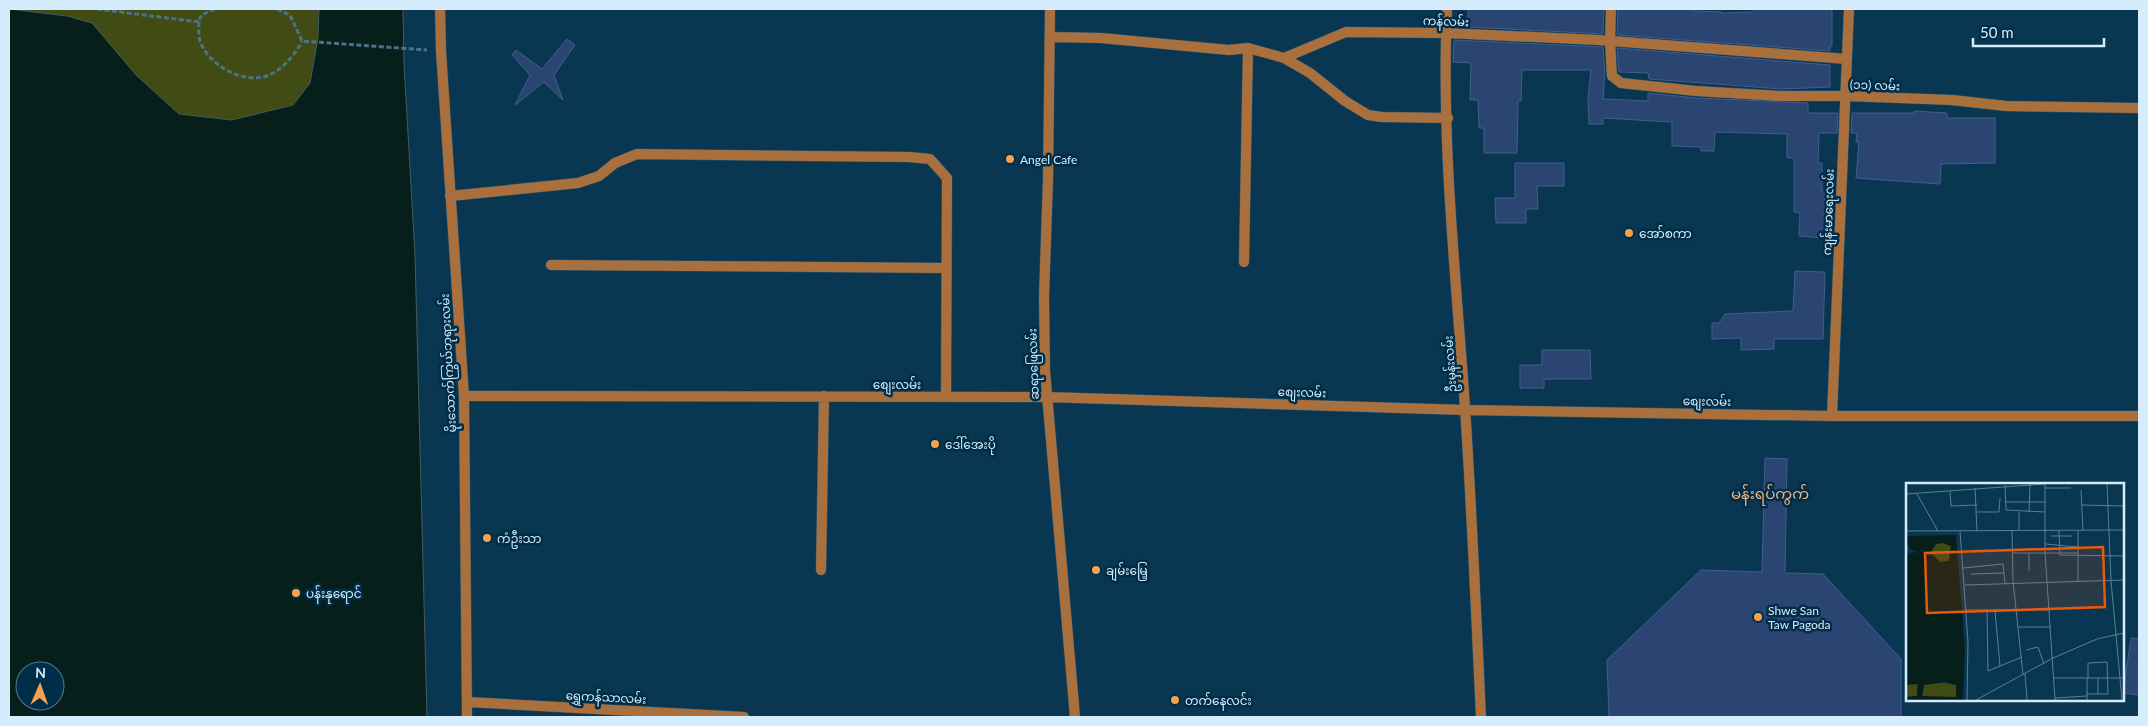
<svg xmlns="http://www.w3.org/2000/svg" width="2148" height="726" viewBox="0 0 2148 726" font-family="Lato,'Noto Sans Myanmar',sans-serif">
  <style>
    .green { fill: #404c14 }
    .water { fill: #061f1b; stroke: #445c5f; fill-rule: evenodd }
    .building { fill: #2b4573; stroke: #415e8e }
    .lines { fill: none; stroke-linecap: round; stroke-linejoin: round }
    .minor-casing { stroke: #2a546d; stroke-width: 11 }
    .path { stroke: #4c728a; stroke-width: 3; stroke-dasharray: 5 2.5; stroke-linecap: butt }
    .minor { stroke: #a96f3c; stroke-width: 10 }
    .poi-dot { fill: #f9a04d; stroke: #002d47; stroke-width: 2 }
    .labels { text-anchor: middle; dominant-baseline: central; stroke-width: 5; stroke-linejoin: round; paint-order: stroke }
    .street-label { font-size: 12px; fill: #d5ecfd; stroke: #002d47 }
    .poi-label { font-size: 12px; fill: #d5ecfd; stroke: #002d47; text-anchor: start }
    .quarter-label { font-size: 15px; fill: #f1b37e; stroke: #002d47 }
    .inset-road { fill: none; stroke: #5b7f96; stroke-width: 1 }
    .view { fill: #e8590c; fill-opacity: 0.15; stroke: #e8590c; stroke-width: 2.5 }
    .inset-edge { fill: none; stroke: #d5ecfd; stroke-width: 2.5 }
  </style>
  <rect width="100%" height="100%" fill="#093752"/>
  <path class="green" d="M12,9H319L318,38L310,83L293,105L233,120L179,114L67,16Z"/>
  <path class="water" d="M9,9L67,16L92,23L136,75L179,114L232,120L293,105L310,83L318,38L319,9H403L404,64L415,255L427,717H9ZM25,671H55V701H25Z"/>
  <path class="building" d="M1468,9H1604L1603,34L1468,27Z
    M1618,9H1694V11L1722,12V13L1753,12L1754,9H1832V46H1830V51L1617,35Z
    M567,39L575,45L554,75L563,100L544,82L515,105L530,75L512,55L516,50L542,69Z
    M1454,40L1603,47L1605,73L1603,99L1648,101V93L1696,98L1808,103V113H1838L1837,133H1819L1818,163H1822V192H1825L1823,238L1799,236L1800,213L1794,212V158H1787V134L1715,132L1714,151H1701V147L1672,146V122L1603,118V124H1589L1588,99L1591,70H1522L1521,101H1518L1517,153H1484V128H1479L1478,100H1470L1471,63L1453,62Z
    M1617,48L1830,65V87L1782,89L1649,79L1648,73L1619,72Z
    M1914,111L1947,113V118H1995V163L1941,164L1940,184L1856,178L1859,142H1856L1857,133H1851L1852,113H1914Z
    M1515,163H1564V186H1537L1538,209H1526V223H1496L1495,198H1515Z
    M1795,271L1825,272L1823,339H1774V349L1741,350V338L1712,339V323H1719L1725,314L1793,311Z
    M1542,350H1590L1591,379H1544V388H1520V365H1542Z
    M1765,458L1787,459L1785,573L1823,574L1901,659V717H1609L1607,660L1701,570L1762,572Z
    M2131,638L2139,639L2138,695L2123,693Z"/>
  <g class="lines">
    <g class="minor-casing">
      <path id="minor" d="M440,9L441,51L464,396L467,717
        M1050,9L1048,179L1044,297L1045,371L1075,717
        M1447,9C1441,142 1456,275 1465,408C1472,511 1476,614 1481,717
        M1611,9L1610,41L1612,76L1621,83L1696,91L1782,96H1846L1952,100L2006,106L2139,108
        M1050,37L1101,38L1229,50L1248,48L1284,58L1346,32L1446,33L1598,40L1847,59
        M1284,58L1310,73L1345,101L1368,115L1382,117L1448,118
        M450,196L578,183L599,176L615,163L637,154L909,157L930,159L947,178L946,397
        M1244,262L1248,48
        M551,265L946,268
        M464,396L1046,397L1466,410L1832,416H2139
        M1832,416L1849,9
        M821,570L824,396
        M467,702L744,717"/>
    </g>
    <path class="path" d="M97,9L199,22L201,15L215,9
      M277,9L290,15L302,41L427,50
      M199,22C199,27 198,36 200,41C208,64 239,82 263,77C279,74 296,54 302,41"/>
    <use href="#minor" class="minor"/>
  </g>
  <g class="poi-dot">
    <circle cx="1010" cy="159" r="5"/>
    <circle cx="1629" cy="233" r="5"/>
    <circle cx="935" cy="444" r="5"/>
    <circle cx="487" cy="538" r="5"/>
    <circle cx="1096" cy="570" r="5"/>
    <circle cx="296" cy="593" r="5"/>
    <circle cx="1758" cy="617" r="5"/>
    <circle cx="1175" cy="700" r="5"/>
  </g>
  <g class="labels">
    <g class="street-label">
      <text transform="translate(1446 21) rotate(2)">ကန်လမ်း</text>
      <text transform="translate(1875 85) rotate(2)">(၁၁) လမ်း</text>
      <text transform="translate(1828 212) rotate(-88)">ကျန်းမာရေးလမ်း</text>
      <text transform="translate(448 363) rotate(-93)">မိုးသောက်ကြွယ်ဘုရားလမ်း</text>
      <text transform="translate(1033 364) rotate(-92)">ဆရာဖြေလမ်း</text>
      <text transform="translate(1450 364) rotate(-94)">ဦးမှန်းလမ်း</text>
      <text x="897" y="384">စျေးလမ်း</text>
      <text transform="translate(1302 392) rotate(2)">စျေးလမ်း</text>
      <text transform="translate(1707 401) rotate(1)">စျေးလမ်း</text>
      <text transform="translate(606 697) rotate(3)">‌ရွှေကန်သာလမ်း</text>
    </g>
    <g class="poi-label">
      <text x="1020" y="159">Angel Cafe</text>
      <text x="1639" y="233">အော်စကာ</text>
      <text x="945" y="444">ဒေါ်အေးပို</text>
      <text x="497" y="538">ကံဦးသာ</text>
      <text x="1106" y="570">ချမ်းမြေ့</text>
      <text x="306" y="593">ပန်းနုရောင်</text>
      <text x="1768" y="610">Shwe San<tspan x="1768" dy="14">Taw Pagoda</tspan></text>
      <text x="1185" y="700">တက်နေလင်း</text>
    </g>
    <g class="quarter-label">
      <text x="1770" y="493">မန်းရပ်ကွက်</text>
    </g>
  </g>
  <g transform="translate(1906 483)">
    <rect width="218" height="218" fill="#093752"/>
    <path d="M37,60L45,63L43,78L34,79L16,70H24L30,61ZM11,199V213L0,214V202ZM32,199L50,202V214H16L18,202Z" fill="#404c14"/>
    <path d="M50,52L59,166L57,217H0V214L11,213L12,201L0,202V75L3,70L13,69L4,67L0,53ZM37,60L45,63L43,78L34,79L27,72L16,70H24L30,61ZM39,199L50,202V214L16,213L18,202Z" fill="#061f1b" fill-rule="evenodd"/>
    <path class="inset-road" d="M139,1V69L149,217M201,1L205,98L216,217M99,2L100,27L139,29M69,5L71,48M139,5H165M175,7L177,48M44,8L45,23L71,22M0,11L139,1M11,11L32,48M99,19H139M176,22L218,23M71,29H93L94,15M123,29L124,1M0,48L218,47M54,48L62,159L61,217M106,48L107,98L117,192M113,48V29M153,48L154,72L218,73M145,53H166M139,61L172,64M106,70H172M123,70V88M57,85L97,81L99,100M65,91L98,90M172,99V48M59,102L218,97M60,127H144M81,127L82,188L116,174M89,128L94,183M112,144H145M120,167L132,164L138,181M119,191L121,217M148,195H218M181,195V217M192,195V211M181,211H202L201,179L182,180V195M149,215L181,213M70,217L147,175L191,156L218,150"/>
    <path class="view" d="M197,64L199,124L21,130L19,70Z"/>
    <rect width="218" height="218" class="inset-edge"/>
  </g>
  <rect width="2148" height="726" fill="none" stroke="#d5ecfd" stroke-width="20"/>
  <g transform="translate(40 686) rotate(2)"><circle r="24" fill="#002d47" stroke="#557990"/>
  <path d="M0-4L9 19L0 12L-9 19Z" fill="#f9a04d"/>
  <text y="-8" font-size="14" font-weight="bold" text-anchor="middle" fill="#d5ecfd">N</text>
  </g>
  <path d="M1973 38v8h131v-8" fill="none" stroke="#d5ecfd" stroke-width="2.5"/>
  <text x="1980" y="38" font-size="15" fill="#d5ecfd" stroke="#002d47" stroke-width="4" paint-order="stroke">50 m</text>
</svg>
